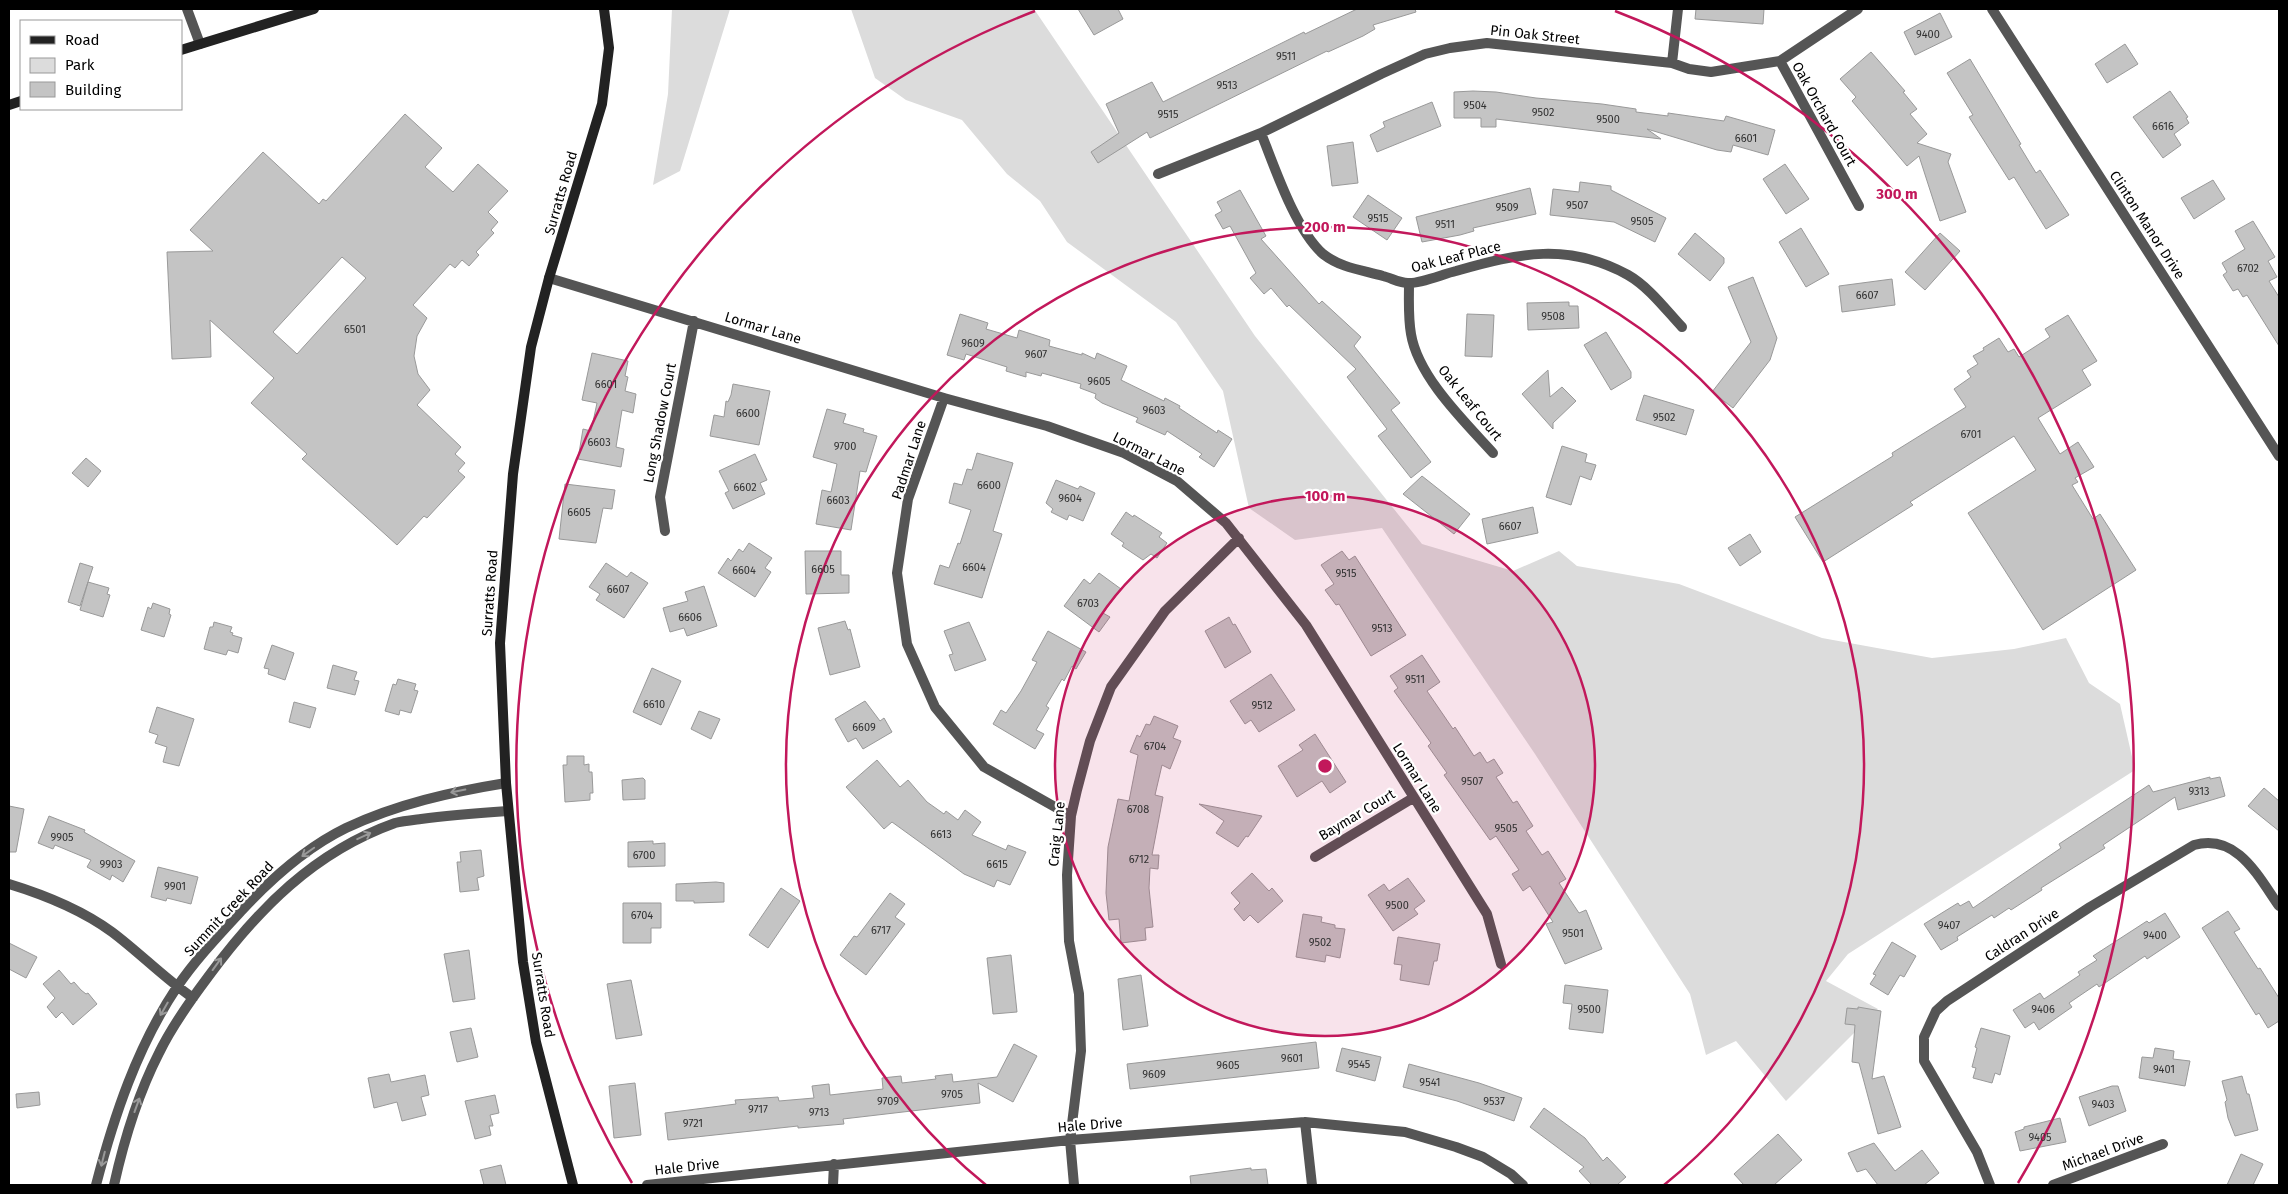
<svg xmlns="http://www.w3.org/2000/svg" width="2288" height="1194" viewBox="0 0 2288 1194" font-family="'Fira Sans',sans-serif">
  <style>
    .green { fill: #dcdcdc }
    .building { fill: #c4c4c4; stroke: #999; fill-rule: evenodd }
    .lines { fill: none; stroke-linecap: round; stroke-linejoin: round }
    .street { stroke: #555; stroke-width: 10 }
    .secondary { stroke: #222; stroke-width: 10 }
    .oneway { stroke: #999 }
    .ring { fill: none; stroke: #c2185b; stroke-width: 2.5 }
    .labels { text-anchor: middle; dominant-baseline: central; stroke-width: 4.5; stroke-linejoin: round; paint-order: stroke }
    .number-label { font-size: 11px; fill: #313131 }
    .street-label { font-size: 14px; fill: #000; stroke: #fff }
    .centre { fill: #c2185b; stroke: #fff; stroke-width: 2.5 }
    .ring-label { font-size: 15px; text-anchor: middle; font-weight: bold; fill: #c2185b; stroke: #fff; stroke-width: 4.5; stroke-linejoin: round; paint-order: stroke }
  </style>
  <rect width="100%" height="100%" fill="#fff"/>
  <path class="green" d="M672,9H730L680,171L653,185L668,94Z
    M851,9H1034L1255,336L1422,544L1513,571L1559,551L1577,566L1679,584L1822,638L1932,658L2014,649L2066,638L2089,683L2120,704L2135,770L1848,954L1826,981L1878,1009L1786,1101L1736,1041L1706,1055L1690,994L1535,754L1382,528L1295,540L1249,508L1223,391L1176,322L1067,242L1040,201L1007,174L962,120L906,100L875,78Z"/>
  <path class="building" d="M1078,9H1118L1123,19L1094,35Z
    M1357,9H1415L1416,12L1373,25L1375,29L1363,36L1328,52L1327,51L1150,138L1147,132L1098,163L1091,152L1119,133L1106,104L1152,82L1163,102L1304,32L1305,34Z
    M1696,9H1764L1763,24L1695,19Z
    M1940,13L1952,37L1915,55L1904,32Z
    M2125,44L2138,64L2107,83L2095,64Z
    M1871,52L1905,91L1903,92L1917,109L1910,114L1927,134L1917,143L1951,154L1948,162L1966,212L1940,221L1919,156L1907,166L1852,101L1856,97L1840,79Z
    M1970,59L2021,144L2019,145L2036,173L2040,170L2069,215L2046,229L2014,177L2009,180L1969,117L1973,115L1947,73Z
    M1473,91L1496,92L1536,98L1602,104L1636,109V112L1668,116V113L1724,121L1726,116L1775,130L1768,155L1733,145L1731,152L1717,150L1647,129L1661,139L1496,119V127H1481V118H1454V92Z
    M2170,91L2188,117L2186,118L2189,123L2174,134L2181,145L2163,158L2133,117Z
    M1432,102L1441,126L1377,152L1370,135L1385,127L1383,122Z
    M405,114L442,148L425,167L453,192L478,164L508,191L488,212L498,222L491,230L494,233L476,252L479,255L469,266L462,260L455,268L450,264L413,305L427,318L417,336L414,356L418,374L430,390L417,405L461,447L455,454L465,463L458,471L465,477L427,518L424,516L397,545L302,459L307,454L251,403L274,378L210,320L211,357L172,359L167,252L213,251L190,230L263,152L319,204L323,199L326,201ZM342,257L366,278L297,354L273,332Z
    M1353,142L1358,183L1332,186L1327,146Z
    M1785,164L1809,199L1786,214L1763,179Z
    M2213,180L2225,199L2194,219L2181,198Z
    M1580,182L1611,186V190L1666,218L1655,242L1614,222L1550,215L1553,189L1579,192Z
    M1530,188L1536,214L1473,228L1474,231L1460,235L1422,242L1416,217Z
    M1240,190L1266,236L1261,239L1319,304L1322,301L1361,337L1354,346L1400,403L1391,410L1431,462L1411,478L1378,436L1387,429L1347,377L1356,369L1289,305L1287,307L1271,288L1264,294L1250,278L1256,273L1230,226L1223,229L1215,215L1222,211L1217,202Z
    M1368,195L1402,218L1387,240L1353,217Z
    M2253,221L2275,257L2268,261L2277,277L2269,281L2279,297V346L2247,295L2243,297L2238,289L2233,291L2223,275L2227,272L2222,263L2245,249L2235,231Z
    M1801,228L1829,274L1806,287L1779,242Z
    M1695,233L1724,258V263L1710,281L1678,254Z
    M1940,233L1960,251L1925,290L1905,272Z
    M1753,277L1777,338L1770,360L1733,408L1712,392L1751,342L1728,287Z
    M1892,279L1895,305L1842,312L1839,286Z
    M1569,302V306H1578L1579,328L1528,330L1527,303Z
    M960,314L988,323L986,329L1017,338L1019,330L1050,340L1049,346L1082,355V353L1095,359L1097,353L1127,366L1121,380L1164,401L1165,398L1180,406L1179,408L1217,433L1218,430L1232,439L1214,467L1199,457L1202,454L1167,431L1165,435L1136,422L1138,418L1102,403L1095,398L1096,394L1080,388L1081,384L1042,373L1041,376L1026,372V377L1006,371L1007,367L966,354L964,360L947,355Z
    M1467,314L1494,315L1492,357L1465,356Z
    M2068,315L2097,361L2082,370L2091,385L2038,418L2060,454L2078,442L2094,467L2075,478L2078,482L2072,485L2093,519L2100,514L2136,570L2043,630L1968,513L2036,470L2014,436L1910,502L1913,505L1823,562L1795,517L1893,456L1892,453L1966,407L1954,389L1971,377L1967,371L1978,364L1973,356L1984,350L1983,348L1999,338L2008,352L2014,349L2019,357L2050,337L2045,329Z
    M1606,332L1631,372V378L1611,390L1584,345Z
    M592,353L628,361L625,376L628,377L625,391L636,394L633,413L622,410L616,447L624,449L621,467L578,459L583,429L591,431L597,403L582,400Z
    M1548,370L1550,397L1562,387L1576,401L1553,423V429L1522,394Z
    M733,384L770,391L759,445L710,436L714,415L724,417L726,401L728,402L731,395Z
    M1644,395L1694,410L1686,435L1636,420Z
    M827,409L846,414L843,423L864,429L863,432L877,436L866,472L860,471L851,530L816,524L822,490L831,492L837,464L813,457Z
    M1562,446L1587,454L1585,462L1596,465L1591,480L1580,476L1571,505L1546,497Z
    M977,453L1013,463L993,531L1002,534L982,598L934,584L940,565L949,568L958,543L960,544L971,510L949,503L954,483L962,485L967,469L972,470Z
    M755,454L767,480L760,483L765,494L733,509L725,493L729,491L719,471Z
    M86,458L101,471L88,487L72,473Z
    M1422,476L1470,514L1454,534L1403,494Z
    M1056,480L1078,489L1080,486L1095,493L1083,521L1069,515L1067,520L1051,512L1053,509L1046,503Z
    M565,484L615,490L612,509L603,508L596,543L559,539Z
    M1533,507L1538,533L1487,544L1482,519Z
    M1126,512L1133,517L1134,515L1162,533L1159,537L1167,543L1157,558L1151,554L1143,560L1122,546L1124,543L1111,534Z
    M1750,534L1761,552L1740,566L1728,548Z
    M749,543L772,558L765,568L771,572L755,597L718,573L728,558L731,561L739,549L743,552Z
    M805,551H841V575H849V593L806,594Z
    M1342,551L1349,560L1355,556L1406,635L1371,656L1339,604L1336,605L1325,590L1334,584L1321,565Z
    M80,563L93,567L80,606L68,602Z
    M606,563L627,577L631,572L648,583L624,618L596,600L600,594L589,587Z
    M1099,573L1121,589L1103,613L1110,617L1099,632L1064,606L1084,579L1090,584Z
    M88,582L109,588L107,594L110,595L103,617L80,610Z
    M704,586L717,626L687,636L684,628L670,632L663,608L688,601L685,592Z
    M153,603L170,609L169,614L171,615L164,637L141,630L148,607L151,609Z
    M1229,617L1233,625L1235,624L1251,652L1225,668L1205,631Z
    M845,621L848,630L850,629L860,667L830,675L818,628Z
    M214,622L232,627L230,632L233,633L232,635L242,638L238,653L228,650L226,655L204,649L210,627H213Z
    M969,622L986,660L955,671L949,655L953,654L944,631Z
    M1048,631L1086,652L1076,669L1072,666L1064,681L1062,679L1046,706L1049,708L1036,730L1044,734L1035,749L993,724L1001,710L1006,713L1021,691L1037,662L1032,660Z
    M272,645L294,653L285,680L268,674L269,669L264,668Z
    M1422,655L1440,682L1427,691L1453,729L1455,727L1474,756L1480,752L1487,763L1494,759L1503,773L1496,777L1513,803L1517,801L1533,826L1526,831L1542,855L1548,851L1566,879L1559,883L1579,913L1586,910L1602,949L1565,964L1546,924L1553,922L1530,886L1523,891L1512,874L1519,870L1496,836L1490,840L1444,775L1447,773L1428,746L1431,743L1394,691L1398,688L1390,676Z
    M333,665L357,672L354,680L359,681L355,695L327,688Z
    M652,668L681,681L661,725L633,712Z
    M1271,674L1295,710L1259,732L1251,720L1245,724L1230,701Z
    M398,679L416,684L414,690L418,691L411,713L400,710L399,715L385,711L393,684L396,685Z
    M865,701L880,721L884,718L892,732L863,749L856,738L848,742L835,719Z
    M294,702L316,708L310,728L289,722Z
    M157,707L194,719L179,766L163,762L167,747L155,743L158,735L149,732Z
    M699,711L720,719L711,739L691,729Z
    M1154,716L1178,726L1173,738L1181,741L1170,769L1162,765L1155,795L1163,797L1152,855H1159L1158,869L1150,868L1149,888L1153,927L1145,928L1146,940L1121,943L1119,919L1109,920L1106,893L1108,847L1118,799L1129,801L1138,755L1130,752L1137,735L1140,737L1146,724L1150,725Z
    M1315,734L1346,782L1330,793L1322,781L1297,797L1278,766L1303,750L1299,745Z
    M567,756H584V765L589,764V772H592L593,793H590V800L565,802L563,765H567Z
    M877,760L900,787L908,780L927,802L944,814L946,811L958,820L965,810L981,822L972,835L1006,850L1008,845L1026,852L1010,885L997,880L994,887L964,874L892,822L884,829L846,787Z
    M2210,777V779L2220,777L2225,796L2178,810L2175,797L2103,845L2105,848L2041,888L2042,890L2011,910L2009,908L1994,918L1992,915L1957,937L1958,940L1941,950L1924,924L1958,903L1960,906L1969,901L1973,908L2061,848L2059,844L2149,785L2153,792Z
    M643,778L645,780V799L623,800L622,780Z
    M2264,788L2279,801V831L2248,806Z
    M1199,804L1262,816L1248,837L1246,836L1238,847L1216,833L1224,821Z
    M9,806L24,809L16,852H9Z
    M49,816L85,830L84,832L135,861L123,882L112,875L110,880L87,867L91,860L55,845L53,849L38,843Z
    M653,841V844L665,843V866L628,867V842Z
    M481,850L484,876L477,878L479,890L460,892L457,862H461L460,852Z
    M158,867L198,877L191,904L167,898L166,901L151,897Z
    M1252,873L1269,891L1272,888L1283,901L1258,923L1250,915L1244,921L1234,909L1240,903L1231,893Z
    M1408,878L1425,901L1414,909L1418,914L1393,931L1368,895L1384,884L1389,891Z
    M716,882L724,883V902L694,903V901H676V884Z
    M781,888L800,901L768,948L749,935Z
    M890,893L905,904L895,917L905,924L866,975L840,955L854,936L857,937Z
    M623,903H661V928H651V943H623Z
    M2228,911L2240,929L2234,932L2258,969L2260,968L2279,998V1021L2268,1028L2259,1013L2256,1015L2202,928Z
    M2165,913L2180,937L2147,959L2145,956L2099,987L2097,984L2069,1003L2072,1007L2039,1030L2034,1022L2025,1028L2013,1010L2040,993L2044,999L2080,975L2078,972L2097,960L2093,956L2147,921L2149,923Z
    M1303,914L1322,917L1321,922L1335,925V928L1345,929L1340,958L1326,955L1325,962L1296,957Z
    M1398,937L1440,944L1437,961H1434L1429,985L1400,980L1402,965L1394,964Z
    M1892,942L1916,956L1904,977L1900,975L1888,995L1870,984L1876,975L1873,974Z
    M9,943L37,957L26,978L9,969Z
    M469,950L475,999L453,1002L444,954Z
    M1011,955L1017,1012L993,1014L987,958Z
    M59,970L71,984L74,982L81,990L86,994L88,993L97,1004L73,1025L62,1012L56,1018L47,1007L55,998L43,984Z
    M1141,975L1148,1026L1123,1030L1118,979Z
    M631,980L642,1035L616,1039L607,984Z
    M1565,985L1608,990L1603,1033L1569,1029L1572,1004L1563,1003Z
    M1858,1007L1881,1011L1872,1079L1884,1076L1901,1127L1878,1134L1859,1063L1852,1062L1855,1025L1845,1024L1847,1008L1858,1009Z
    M471,1028L478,1057L457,1062L450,1032Z
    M1981,1028L2010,1036L2000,1075L1995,1073L1992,1083L1973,1078L1976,1068L1972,1067L1977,1048L1975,1047Z
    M1316,1042L1319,1068L1130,1089L1127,1064Z
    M1014,1044L1037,1056L1013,1102L978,1083L980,1103L843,1119L844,1124L798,1128V1126L668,1140L665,1113L736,1104L735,1100L778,1097L779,1101L814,1098L812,1086L829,1084L830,1095L883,1089L882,1078L901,1076L902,1083L936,1079L935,1076L952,1074L953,1082L997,1077Z
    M1342,1048L1381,1057L1375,1081L1336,1071Z
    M2155,1048L2174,1051L2173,1059L2190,1061L2185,1086L2139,1078L2142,1057L2153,1058Z
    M1409,1064L1479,1083L1522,1098L1514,1121L1457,1101L1403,1087Z
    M389,1074L391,1082L425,1075L429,1095L421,1097L426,1115L402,1121L397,1102L374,1108L368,1078Z
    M2242,1076L2247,1094H2249L2258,1130L2235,1136L2228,1118L2225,1102L2227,1100L2222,1081Z
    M635,1083L641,1135L614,1138L609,1086Z
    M2112,1086H2118L2126,1111L2089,1126L2079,1097Z
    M39,1092L40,1105L17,1108L16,1094Z
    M495,1095L499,1113L490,1115L493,1126H489L491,1135L475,1139L465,1101Z
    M1544,1108L1585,1138L1603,1161L1607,1157L1626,1177L1617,1185H1592L1579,1171L1584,1167L1530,1127Z
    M2060,1118L2066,1142L2020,1151L2015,1132L2024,1129V1127Z
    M1778,1134L1802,1160L1774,1185H1744L1734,1174Z
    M1874,1143L1895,1171L1922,1150L1939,1173L1924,1185H1878L1866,1169L1857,1172L1848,1153Z
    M2241,1154L2263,1164L2253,1185H2227Z
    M501,1165L506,1185H484L480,1170Z
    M1251,1168V1170L1266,1169L1268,1185H1191L1190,1176Z"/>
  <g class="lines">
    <path class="street" d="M187,9L200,44
      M1992,9L2279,456
      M1780,61L1859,206
      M1672,63L1678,9
      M1261,133C1275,168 1295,229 1323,254C1341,268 1362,270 1383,276C1391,278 1400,283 1408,283C1420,284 1443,274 1456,271C1519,253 1568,242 1628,275C1649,287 1666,310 1682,327
      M1158,174L1261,133L1381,74L1425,54L1450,48L1487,43L1672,63L1689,69L1711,72L1780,61L1858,9
      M549,278L944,398L1047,426L1124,453L1177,481L1226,523L1306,625L1487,914L1501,964
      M1409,284C1409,300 1408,317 1411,334C1418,377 1465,422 1493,453
      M944,398L908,499L897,573L907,644L935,707L984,767L1071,816
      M665,531L660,497L694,321
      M1315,857L1413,798
      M9,884C45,895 82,910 112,932C140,953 164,978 193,998
      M1305,1122L1312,1185
      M96,1185C114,1116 137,1047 177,987C196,959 220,934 243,909C273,877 307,847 346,828C397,804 451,792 506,783
      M114,1185C124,1140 138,1094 159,1053C172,1026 190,1001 208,977C258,909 314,852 395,823C403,821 413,820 421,819C450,815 479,813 508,811
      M647,1185L1070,1140L1305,1122L1405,1132L1456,1147L1483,1157L1511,1174L1523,1185
      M833,1185L834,1164
      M1074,1185L1070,1140L1081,1051L1079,994L1069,941L1067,875L1071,816L1077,790L1090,741L1111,687L1165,611L1239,538
      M1990,1185L1977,1152L1924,1061V1037L1936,1011L1947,1001L2090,907L2194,845C2237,833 2258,876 2279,906
      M2053,1185L2163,1144"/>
    <path class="secondary" d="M181,50L314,9
      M9,105L21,101
      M573,1185L536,1042L523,962L506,783L500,643L513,474L531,347L549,278L602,104L609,48L604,9"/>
  </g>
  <defs><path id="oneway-shaft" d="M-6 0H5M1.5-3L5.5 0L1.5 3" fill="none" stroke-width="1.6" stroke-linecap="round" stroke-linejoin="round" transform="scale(1.25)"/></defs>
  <g class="oneway">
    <use href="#oneway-shaft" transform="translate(458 791) rotate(169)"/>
    <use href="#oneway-shaft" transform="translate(364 836) rotate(-25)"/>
    <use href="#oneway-shaft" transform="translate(308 852) rotate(145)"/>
    <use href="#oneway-shaft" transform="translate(217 964) rotate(-54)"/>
    <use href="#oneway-shaft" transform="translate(164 1009) rotate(120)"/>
    <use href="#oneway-shaft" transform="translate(137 1105) rotate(-70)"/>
    <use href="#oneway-shaft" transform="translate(103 1159) rotate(104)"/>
  </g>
  <circle cx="1325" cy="766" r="270" fill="#c2185b" fill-opacity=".12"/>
  <g class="ring">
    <circle cx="1325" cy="766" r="270"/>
    <path d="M986 1185A539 539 0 1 1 1664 1185"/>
    <path d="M632 1183A809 809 0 0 1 1035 11M1615 11A809 809 0 0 1 2018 1183"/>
  </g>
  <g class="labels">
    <g class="number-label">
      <text x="1928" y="34">9400</text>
      <text x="1286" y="56">9511</text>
      <text x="1227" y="85">9513</text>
      <text x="1475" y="105">9504</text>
      <text x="1543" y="112">9502</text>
      <text x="1168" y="114">9515</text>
      <text x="1608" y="119">9500</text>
      <text x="2163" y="126">6616</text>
      <text x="1746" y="138">6601</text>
      <text x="1577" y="205">9507</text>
      <text x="1507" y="207">9509</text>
      <text x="1378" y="218">9515</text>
      <text x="1642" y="221">9505</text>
      <text x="1445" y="224">9511</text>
      <text x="2248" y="268">6702</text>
      <text x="1867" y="295">6607</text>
      <text x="1553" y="316">9508</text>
      <text x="355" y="329">6501</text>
      <text x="973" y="343">9609</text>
      <text x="1036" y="354">9607</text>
      <text x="1099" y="381">9605</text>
      <text x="606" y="384">6601</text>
      <text x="1154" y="410">9603</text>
      <text x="748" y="413">6600</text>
      <text x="1664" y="417">9502</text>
      <text x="1971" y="434">6701</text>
      <text x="599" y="442">6603</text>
      <text x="845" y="446">9700</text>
      <text x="989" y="485">6600</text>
      <text x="745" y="487">6602</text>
      <text x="1070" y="498">9604</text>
      <text x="838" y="500">6603</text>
      <text x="579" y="512">6605</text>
      <text x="1510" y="526">6607</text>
      <text x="974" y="567">6604</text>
      <text x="823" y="569">6605</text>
      <text x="744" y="570">6604</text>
      <text x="1346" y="573">9515</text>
      <text x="618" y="589">6607</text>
      <text x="1088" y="603">6703</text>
      <text x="690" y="617">6606</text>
      <text x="1382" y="628">9513</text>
      <text x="1415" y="679">9511</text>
      <text x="654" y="704">6610</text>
      <text x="1262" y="705">9512</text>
      <text x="864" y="727">6609</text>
      <text x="1155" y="746">6704</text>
      <text x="1472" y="781">9507</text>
      <text x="2199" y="791">9313</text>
      <text x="1138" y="809">6708</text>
      <text x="1506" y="828">9505</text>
      <text x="941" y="834">6613</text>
      <text x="62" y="837">9905</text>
      <text x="644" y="855">6700</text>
      <text x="1139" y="859">6712</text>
      <text x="111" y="864">9903</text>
      <text x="997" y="864">6615</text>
      <text x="175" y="886">9901</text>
      <text x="1397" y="905">9500</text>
      <text x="642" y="915">6704</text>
      <text x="1949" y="925">9407</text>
      <text x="881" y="930">6717</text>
      <text x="1573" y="933">9501</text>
      <text x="2155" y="935">9400</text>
      <text x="1320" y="942">9502</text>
      <text x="1589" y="1009">9500</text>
      <text x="2043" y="1009">9406</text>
      <text x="1292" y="1058">9601</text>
      <text x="1359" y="1064">9545</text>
      <text x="1228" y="1065">9605</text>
      <text x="2164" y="1069">9401</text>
      <text x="1154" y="1074">9609</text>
      <text x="1430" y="1082">9541</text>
      <text x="952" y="1094">9705</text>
      <text x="888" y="1101">9709</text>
      <text x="1494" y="1101">9537</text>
      <text x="2103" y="1104">9403</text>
      <text x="758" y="1109">9717</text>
      <text x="819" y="1112">9713</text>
      <text x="693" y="1123">9721</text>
      <text x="2040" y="1137">9405</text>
    </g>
    <g class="street-label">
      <text transform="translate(1535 35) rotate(6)">Pin Oak Street</text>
      <text transform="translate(1824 114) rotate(61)">Oak Orchard Court</text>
      <text transform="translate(561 193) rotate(-74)">Surratts Road</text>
      <text transform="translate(2147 225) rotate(57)">Clinton Manor Drive</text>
      <text transform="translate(1456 257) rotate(-14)">Oak Leaf Place</text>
      <text transform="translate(763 328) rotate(17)">Lormar Lane</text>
      <text transform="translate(1470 403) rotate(51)">Oak Leaf Court</text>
      <text transform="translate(660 423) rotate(-79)">Long Shadow Court</text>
      <text transform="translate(1149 454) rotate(27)">Lormar Lane</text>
      <text transform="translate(909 460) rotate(-72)">Padmar Lane</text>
      <text transform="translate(490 593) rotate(-86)">Surratts Road</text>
      <text transform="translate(1417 778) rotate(58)">Lormar Lane</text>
      <text transform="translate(1357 815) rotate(-31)">Baymar Court</text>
      <text transform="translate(1057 834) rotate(-84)">Craig Lane</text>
      <text transform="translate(229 909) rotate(-47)">Summit Creek Road</text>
      <text transform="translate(2022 935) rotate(-33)">Caldran Drive</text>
      <text transform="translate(543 995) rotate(81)">Surratts Road</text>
      <text transform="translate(1090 1125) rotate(-5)">Hale Drive</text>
      <text transform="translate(2103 1152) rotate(-20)">Michael Drive</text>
      <text transform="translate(687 1167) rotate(-6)">Hale Drive</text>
    </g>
  </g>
  <circle cx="1325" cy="766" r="8" class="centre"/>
  <g class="ring-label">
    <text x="1897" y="199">300 m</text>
    <text x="1325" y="232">200 m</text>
    <text x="1325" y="501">100 m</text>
  </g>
  <rect width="2288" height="1194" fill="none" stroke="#000000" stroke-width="20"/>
  <rect x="20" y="20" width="162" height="90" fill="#ffffff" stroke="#999999"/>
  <rect x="30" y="36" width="25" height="8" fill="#222222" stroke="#999999"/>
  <text x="65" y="45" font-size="15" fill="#000000">Road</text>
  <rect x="30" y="58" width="25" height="15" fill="#dcdcdc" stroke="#999999"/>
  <text x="65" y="70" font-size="15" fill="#000000">Park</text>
  <rect x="30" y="82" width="25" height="15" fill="#c4c4c4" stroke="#999999"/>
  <text x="65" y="95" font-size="15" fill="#000000">Building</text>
</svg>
